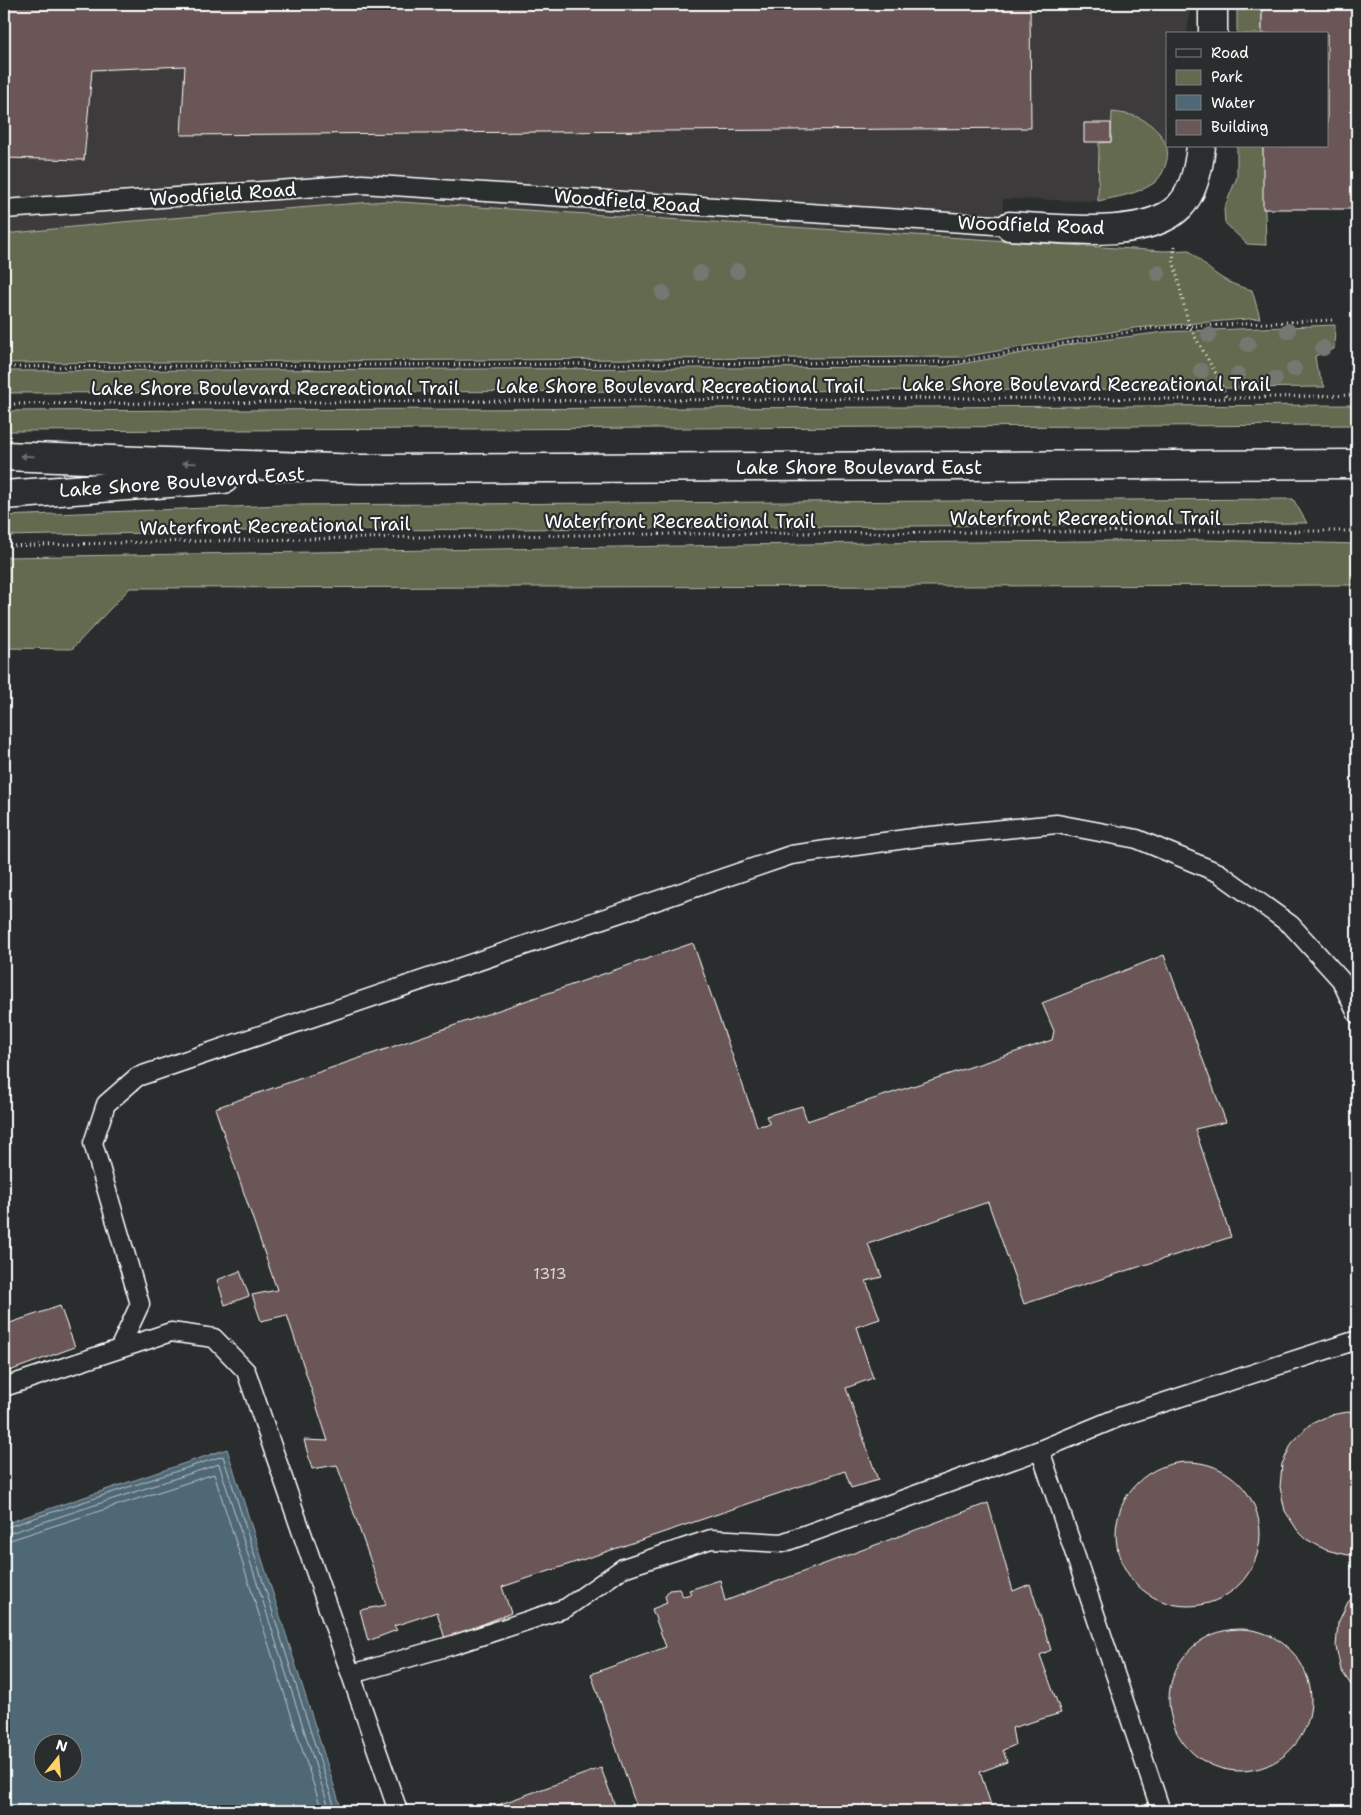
<svg xmlns="http://www.w3.org/2000/svg" width="1361" height="1815" viewBox="0 0 1361 1815" font-family="'Shantell Sans',sans-serif">
  <style>
    .built { fill: #3d3a3a }
    .green { fill: #636a50; stroke: #b1b4a8 }
    .water { fill: #506775; stroke: #96a4ac; fill-rule: evenodd }
    .lines { fill: none; stroke-linecap: round; stroke-linejoin: round }
    .shore { stroke: #b9c2c8; stroke-width: 1 }
    .building { fill: #6a5757; stroke: #fff }
    .service-casing { stroke: #fff; stroke-width: 21 }
    .minor-casing { stroke: #fff; stroke-width: 31 }
    .trunk-casing { stroke: #fff; stroke-width: 31 }
    .path { stroke: #fff; stroke-width: 3; stroke-dasharray: 1 4; stroke-linecap: butt }
    .service { stroke: #2a2d2e; stroke-width: 18 }
    .minor { stroke: #2a2d2e; stroke-width: 28 }
    .trunk { stroke: #2a2d2e; stroke-width: 28 }
    .tree { fill: #747771 }
    .oneway { fill: #6a6c6d }
    .labels { text-anchor: middle; dominant-baseline: central; stroke-width: 4.5; stroke-linejoin: round; paint-order: stroke }
    .number-label { font-size: 16px; fill: #dad5d5 }
    .street-label { font-size: 19px; fill: #fff; stroke: #2a2d2e }
  </style>
  <rect width="100%" height="100%" fill="#2a2d2e"/>
  <filter id="ink" filterUnits="userSpaceOnUse"><feTurbulence type="fractalNoise" baseFrequency=".02" numOctaves="2"/><feDisplacementMap in="SourceGraphic" scale="10" xChannelSelector="R" yChannelSelector="G"/><feConvolveMatrix kernelMatrix="1 2 1 2 8 2 1 2 1" color-interpolation-filters="sRGB"/></filter>
  <g filter="url(#ink)">
    <path class="built" d="M4,4H1191L1187,34H1167V146H1170L1163,172L1155,182L1137,192L1098,201L1003,199V242L1164,251L1162,324L962,357L930,358L4,363Z"/>
    <path class="green" d="M1237,4H1262V34H1237Z
      M1112,112C1120,113 1128,114 1135,116C1154,123 1173,143 1166,163C1164,171 1160,178 1154,183C1138,194 1117,197 1098,201L1099,143L1111,142Z
      M1237,146H1263L1266,245L1247,244L1225,223L1224,209L1237,177Z
      M385,201L1164,251L1189,250C1211,271 1222,283 1252,290L1260,318L1134,328L962,357L4,363V234L122,222Z
      M1335,325L1334,349L1315,356L1317,370L1325,387L1043,390L4,393V371L944,367L1079,343L1164,332Z
      M1357,405V425L4,431V411Z
      M1293,499L1307,523L249,531L4,536V516L282,505Z
      M1206,540L1357,544V585L130,588L72,649L4,648V557L865,543Z"/>
    <path class="water" d="M227,1449L342,1811H4V1524ZM42,1742H72V1772H42Z"/>
    <g class="lines">
      <path class="shore" d="M4,1528L223,1456L336,1811
        M4,1535L219,1464L330,1811
        M4,1542L214,1474L322,1811"/>
    </g>
    <path class="building" d="M4,4H1030L1031,128L181,135L185,66L92,70L84,160L4,158Z
      M1262,4H1357V209H1263V146H1327V34H1262Z
      M1084,123H1111V142H1084Z
      M693,943L757,1126L770,1124L766,1116L802,1106L807,1121L1052,1040L1054,1031L1042,1003L1164,955L1226,1122L1195,1129L1231,1237L1024,1304L988,1202L868,1244L882,1277L866,1281L880,1319L856,1327L873,1378L846,1388L878,1480L851,1488L845,1471L502,1587L511,1613L445,1639L437,1612L394,1626L397,1630L368,1641L360,1610L386,1605L337,1465L312,1469L304,1440L328,1441L287,1315L261,1321L252,1295L277,1290L215,1108Z
      M240,1271L249,1296L225,1305L217,1280Z
      M60,1306L75,1347L4,1373V1325Z
      M1354,1411L1357,1412V1554L1348,1555L1326,1550L1306,1539L1298,1531L1285,1511L1280,1487L1282,1464L1292,1443L1309,1425L1330,1415Z
      M1116 1534a72 72 0 1 1 144 0a72 72 0 1 1-144 0Z
      M988,1503L1013,1591L1030,1584L1051,1650L1040,1655L1061,1713L1012,1728L1015,1745L1003,1750L1007,1762L980,1772L993,1811H638L591,1674L666,1647L652,1609L667,1603L665,1596L669,1590L679,1589L683,1596L691,1594L689,1590L720,1580L725,1601Z
      M1357,1593V1694L1341,1670L1336,1647L1338,1623L1348,1602Z
      M1169 1700a71 71 0 1 1 142 0a71 71 0 1 1-142 0Z
      M601,1768L617,1811H481Z"/>
    <g class="lines">
      <g class="service-casing">
        <path id="service" d="M4,209L362,184L1010,226
          M120,1347L140,1304L93,1143L106,1104L137,1077L791,855L920,837L1057,824L1137,839L1219,873L1291,925L1341,980L1357,1014
          M4,1387L171,1332L214,1338L246,1371L398,1811
          M1040,1450L1161,1811
          M352,1674L453,1645L566,1608L623,1568L711,1539L782,1543L1040,1450L1122,1416L1357,1340"/>
      </g>
      <g class="minor-casing">
        <path id="minor" d="M1213,34V4
          M1010,226C1054,228 1147,241 1180,206C1194,191 1199,166 1201,146"/>
      </g>
      <g class="trunk-casing">
        <path id="trunk" d="M4,456L361,469L1357,464
          M4,495L224,479"/>
      </g>
      <path class="path" d="M1175,246L1173,259L1189,326L1219,379L1227,398
        M4,367L957,362L1152,328L1334,320
        M4,404L970,398L1194,399L1357,395
        M4,546C455,533 906,532 1357,531"/>
      <use href="#service" class="service"/>
      <use href="#minor" class="minor"/>
      <use href="#trunk" class="trunk"/>
    </g>
    <g class="tree">
      <circle cx="737" cy="271" r="8"/>
      <circle cx="700" cy="273" r="8"/>
      <circle cx="1158" cy="273" r="8"/>
      <circle cx="663" cy="293" r="8"/>
      <circle cx="1288" cy="331" r="8"/>
      <circle cx="1209" cy="335" r="8"/>
      <circle cx="1248" cy="344" r="8"/>
      <circle cx="1323" cy="348" r="8"/>
      <circle cx="1294" cy="369" r="8"/>
      <circle cx="1201" cy="371" r="8"/>
      <circle cx="1238" cy="375" r="8"/>
      <circle cx="1275" cy="379" r="8"/>
    </g>
    <defs><path id="oneway-solid" d="M-6-.8H1V-3.2L6.5 0L1 3.2V.8H-6Z" transform="scale(1.25)"/></defs>
    <g class="oneway">
      <use href="#oneway-solid" transform="translate(27 456) rotate(-178)"/>
      <use href="#oneway-solid" transform="translate(189 463) rotate(-178)"/>
    </g>
  </g>
  <g class="labels">
    <g class="number-label">
      <text x="550" y="1273">1313</text>
    </g>
    <g class="street-label">
      <text transform="translate(223 194) rotate(-4)">Woodfield Road</text>
      <text transform="translate(627 201) rotate(4)">Woodfield Road</text>
      <text transform="translate(1031 225) rotate(2)">Woodfield Road</text>
      <text x="1086" y="384">Lake Shore Boulevard Recreational Trail</text>
      <text x="680" y="386">Lake Shore Boulevard Recreational Trail</text>
      <text x="275" y="388">Lake Shore Boulevard Recreational Trail</text>
      <text x="859" y="467">Lake Shore Boulevard East</text>
      <text transform="translate(182 482) rotate(-4)">Lake Shore Boulevard East</text>
      <text x="1085" y="518">Waterfront Recreational Trail</text>
      <text x="680" y="521">Waterfront Recreational Trail</text>
      <text transform="translate(275 526) rotate(-1)">Waterfront Recreational Trail</text>
    </g>
  </g>
  <rect width="1361" height="1815" fill="none" stroke="#2a2d2e" stroke-width="20"/>
  <rect x="10" y="10" width="1341" height="1795" fill="none" stroke="#fff" stroke-width="2" filter="url(#ink)"/>
  <rect x="1166" y="32" width="162" height="115" fill="#2a2d2e" stroke="#7f8182"/>
  <rect x="1176" y="49" width="25" height="8" fill="#2a2d2e" stroke="#7f8182"/>
  <text x="1211" y="58" font-size="15" fill="#ffffff">Road</text>
  <rect x="1176" y="70" width="25" height="15" fill="#636a50" stroke="#7f8182"/>
  <text x="1211" y="82" font-size="15" fill="#ffffff">Park</text>
  <rect x="1176" y="95" width="25" height="15" fill="#506775" stroke="#7f8182"/>
  <text x="1211" y="108" font-size="15" fill="#ffffff">Water</text>
  <rect x="1176" y="120" width="25" height="15" fill="#6a5757" stroke="#7f8182"/>
  <text x="1211" y="132" font-size="15" fill="#ffffff">Building</text>
  <g transform="translate(58 1758) rotate(17)"><circle r="24" fill="#2a2d2e" stroke="#7f8182"/>
  <path d="M0-4L9 19L0 12L-9 19Z" fill="#ffd166"/>
  <text y="-8" font-size="14" font-weight="bold" text-anchor="middle" fill="#ffffff">N</text>
  </g>
</svg>
